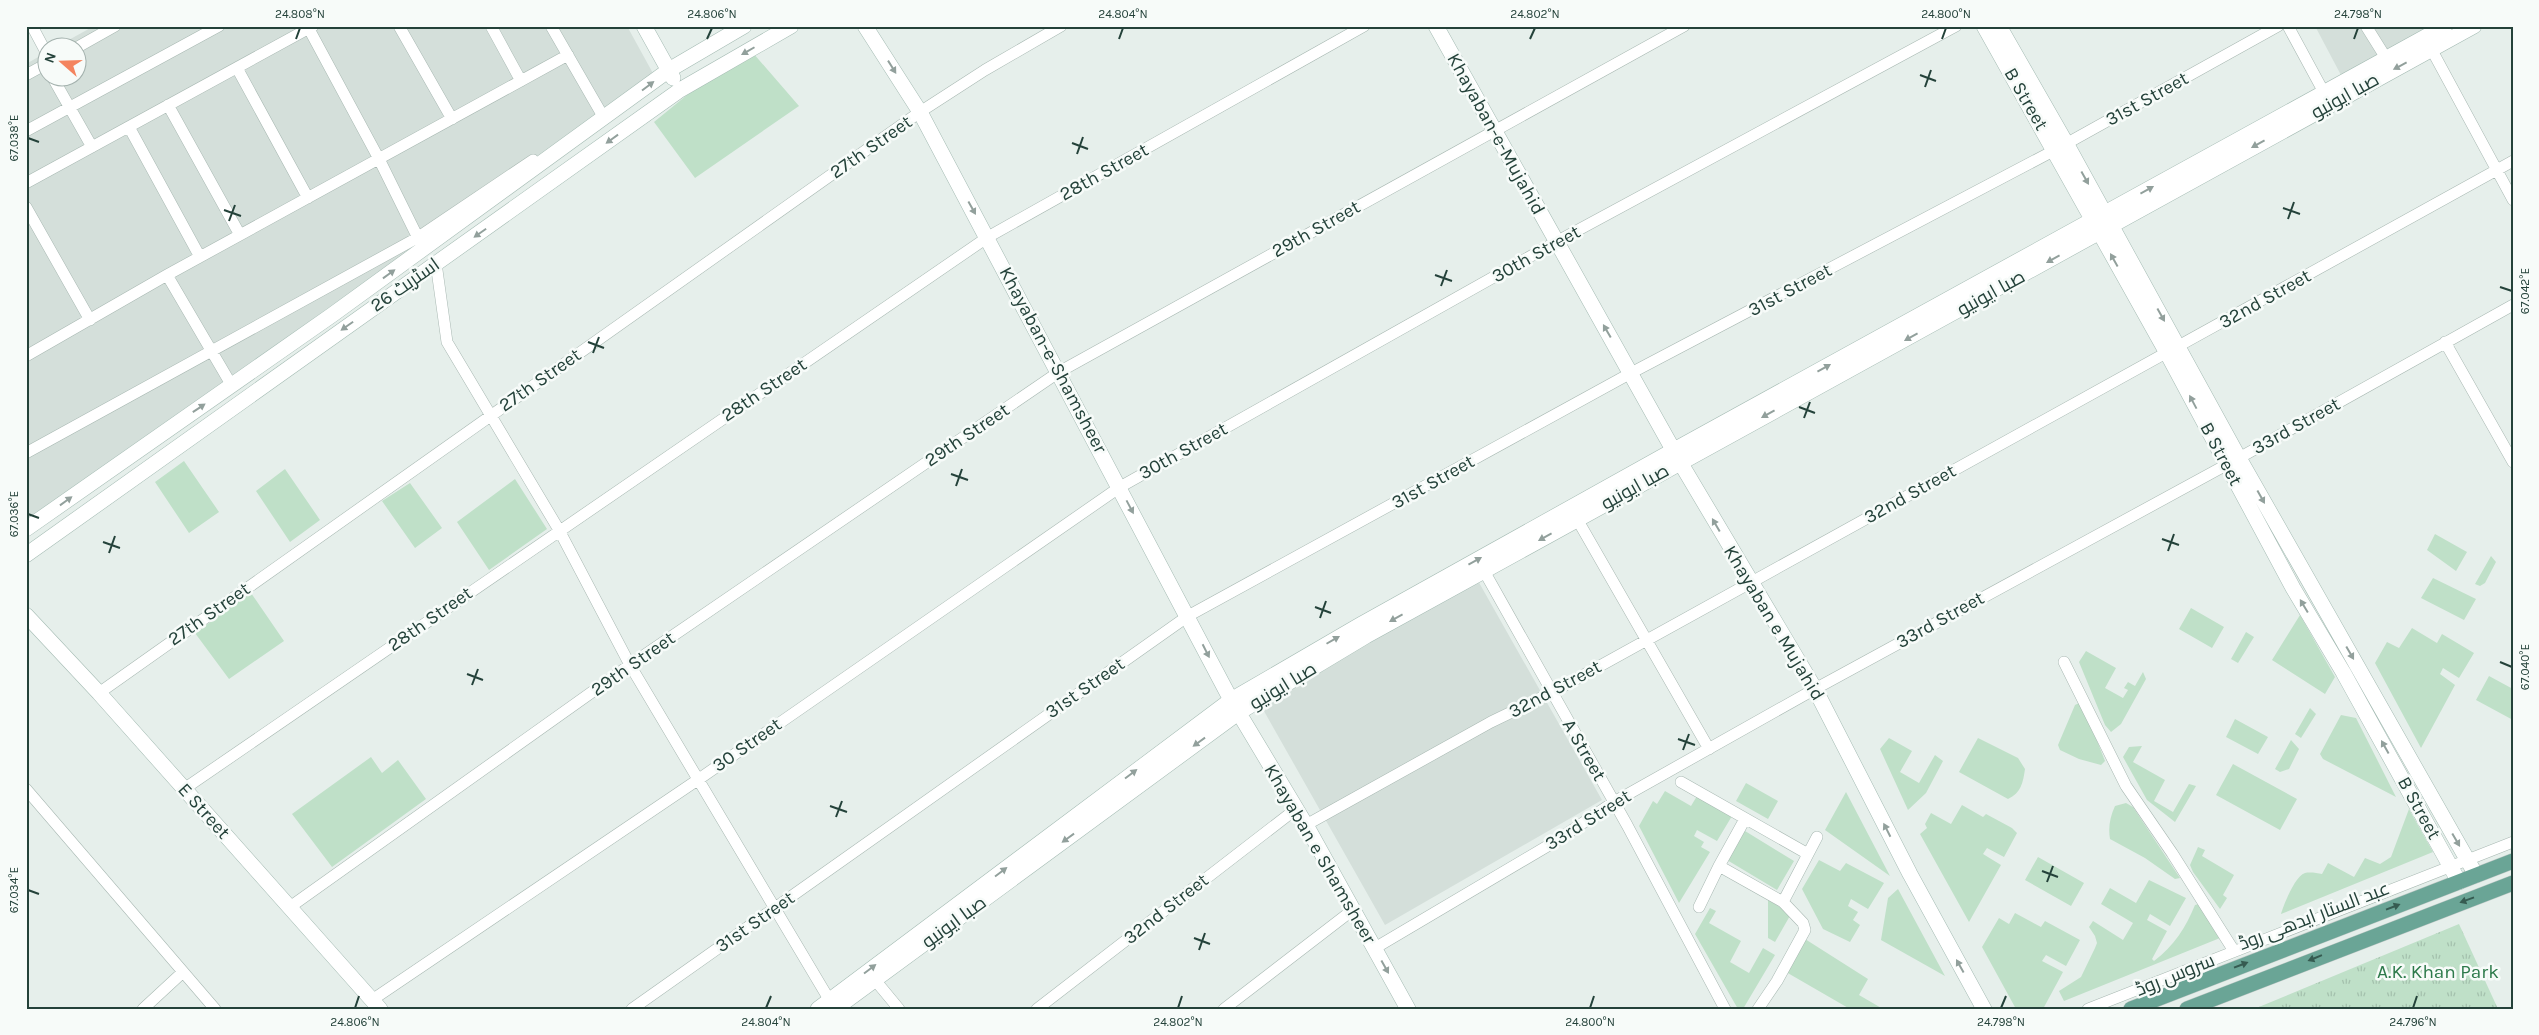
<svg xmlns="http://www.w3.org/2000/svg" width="2539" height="1035" viewBox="0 0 2539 1035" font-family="Karla,Cairo,sans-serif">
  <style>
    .built { fill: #d4dfda }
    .grass { fill: #bfe0c8 }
    .park { fill: url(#park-tufts) }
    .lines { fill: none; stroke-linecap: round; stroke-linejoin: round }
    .street-casing { stroke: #a8b8b2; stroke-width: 12 }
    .secondary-casing { stroke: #a4bbb3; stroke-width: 16 }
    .primary-casing { stroke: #c2cac8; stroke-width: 16 }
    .street { stroke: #fff; stroke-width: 11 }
    .secondary { stroke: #fff; stroke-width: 15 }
    .primary { stroke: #6aa596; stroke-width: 15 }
    .oneway { fill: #92a09c }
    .oneway2 { fill: #365b51 }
    .ticks { fill: none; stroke: #24423a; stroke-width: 2 }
    .labels { text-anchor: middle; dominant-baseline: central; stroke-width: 5; stroke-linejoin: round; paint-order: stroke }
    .street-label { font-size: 19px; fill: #24423a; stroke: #f7fbf9 }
    .park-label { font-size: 19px; fill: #2d7a4b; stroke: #f7fbf9 }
    .neatline { fill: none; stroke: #24423a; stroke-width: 2 }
    .ticks-label { font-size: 12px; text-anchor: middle; fill: #24423a }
  </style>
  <defs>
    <pattern id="park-tufts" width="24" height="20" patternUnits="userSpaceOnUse" patternTransform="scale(1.25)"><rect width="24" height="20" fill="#bfe0c8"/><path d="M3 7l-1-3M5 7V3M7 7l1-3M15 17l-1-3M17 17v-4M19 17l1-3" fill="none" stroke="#a4c1ad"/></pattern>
  </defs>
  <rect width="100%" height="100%" fill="#e6efeb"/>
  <path class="built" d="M94,26H627L655,77L26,522V64L47,52L48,78H78V48L56,47Z
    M2315,26H2432L2342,77Z
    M1477,579L1602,800L1385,925L1260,704Z"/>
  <path class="grass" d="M753,53L799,106L695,178L654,122L687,95Z
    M184,461L219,512L189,533L155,482Z
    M285,469L320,520L290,542L256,491Z
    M515,479L547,529L489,570L457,522Z
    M410,483L442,528L415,548L382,501Z
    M2435,534L2467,552L2456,571L2427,550Z
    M2491,556L2496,562L2485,583L2480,586L2475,584Z
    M2433,578L2476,599L2464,620L2421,598Z
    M251,593L284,641L229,679L195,633Z
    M2191,608L2224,627L2212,648L2179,629Z
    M2300,615L2335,677L2325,694L2272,660Z
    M2412,628L2437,643L2442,634L2474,653L2459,678L2443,668L2440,674L2455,685L2421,748L2375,663L2387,642L2399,648Z
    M2246,632L2254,637L2238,663L2231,659Z
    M2086,651L2116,668L2105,688L2123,698L2128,690L2124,688L2128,682L2135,686L2143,672L2146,679L2121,724L2111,732L2105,725L2079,662Z
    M2489,676L2513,689V720L2476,700Z
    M2079,703L2083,705L2105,761L2101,765L2079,759L2060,750L2058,745L2075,705Z
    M2310,708L2316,714L2301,738L2295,734Z
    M2341,715L2356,718L2396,797L2323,759L2320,754Z
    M2235,719L2268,737L2258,754L2226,737Z
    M1889,738L1912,751L1900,772L1919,783L1935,755L1943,761L1926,793L1908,810L1880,749Z
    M1978,738L2018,758L2025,769C2023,783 2021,793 2008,799L1959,772Z
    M2291,740L2299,749L2289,769L2280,772L2275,769Z
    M2142,746L2133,762L2165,780L2154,801L2173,812L2189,784L2196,786L2175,822L2147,800L2123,757L2129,747Z
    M371,757L382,773L398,760L426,799L332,867L292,814Z
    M2233,764L2297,799L2280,830L2216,795Z
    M1746,783L1778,801L1768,819L1736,801Z
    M1665,791L1691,806L1697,796L1732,816L1717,841L1697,830L1694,836L1704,842L1701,847L1710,852L1679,903L1639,826L1653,801L1657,804Z
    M1846,792L1890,876L1825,830Z
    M2126,803L2133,807L2180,878L2175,879L2145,858L2110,839C2108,827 2110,817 2115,806Z
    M1962,805L1983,817L1986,814L2012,828L2017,833L2004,857L1987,848L1983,854L2001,865L1969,922L1920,834L1927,828L1925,824L1931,813L1951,824Z
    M2409,809L2433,852L2281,914C2284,904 2295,876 2305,873C2310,872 2317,873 2322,874L2328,863L2354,877L2365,858L2380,864L2391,857Z
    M1745,831L1794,861L1777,890L1727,860Z
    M2198,847L2205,850L2202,856L2234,875L2223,895L2227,898L2220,909L2193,872L2190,865Z
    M2038,857L2084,883L2071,906L2025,880Z
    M1819,860L1840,871L1846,863L1884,883L1868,909L1851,899L1848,906L1858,912L1853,920L1860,925L1850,942L1823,929L1802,889Z
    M2149,880L2186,898L2170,926L2150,914L2147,920L2167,931L2152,959L2154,961C2174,946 2186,927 2195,905L2199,904L2220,938L2064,1001L2059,991L2081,977L2095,948L2097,943L2095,936L2089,927L2093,921L2123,940L2133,923L2101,904L2110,888L2136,903Z
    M1898,889L1945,976L1881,940L1888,898Z
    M1768,900L1791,914L1775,942L1768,938Z
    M1710,908L1716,911L1709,923L1741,941L1730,962L1749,973L1763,948L1775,955L1743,1009H1738L1695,934Z
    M2015,913L2041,927L2045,921L2080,940L2066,966L2046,955L2042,961L2063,972L2043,1009H2016L1982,947L1999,918L2009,924Z
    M1805,939L1868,979L1859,995L1883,1009H1850L1786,972Z"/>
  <path class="park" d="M2459,924L2498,1009H2254Z"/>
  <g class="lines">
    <g class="street-casing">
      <path id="street" d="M32,26L48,56
        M304,26L309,29L379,159L421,244
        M399,26L452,119
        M491,26L521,81
        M551,26L604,118
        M2288,26L2327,98
        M2366,26L2386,58
        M2428,43L2513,200
        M76,48L115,26
        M237,68L308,198
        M26,75L48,63
        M53,78L92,147
        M168,105L240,235
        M129,127L200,257
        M26,131L219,26
        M26,183L313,26
        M26,207L90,320
        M436,263L447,342L559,530L630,665L833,1006
        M167,275L232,386
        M2445,342L2513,462
        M26,356L167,275L568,55
        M26,453L417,238L533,160
        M1577,519L1709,749
        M1484,571L1627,825L1725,1009
        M2064,662L2126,786L2172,853L2234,951
        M99,693L920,112L985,70L1061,26
        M1681,782L1808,854
        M26,789L215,1009
        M184,789L988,237L1364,26
        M1745,819L1719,866L1783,902
        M1306,825L1491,722L1551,693L2513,161
        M290,907L630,665L1059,372L1684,26
        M1699,907L1719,866
        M1375,948L1556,841L1614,802L1815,689L2239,458L2513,305
        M875,980L899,1009
        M372,1000L699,779L1120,487L1556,242L1956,26
        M143,1009L183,972
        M632,1009L1188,616L1631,373L2055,150L2278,26
        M1037,1009L1296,809
        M1224,1009L1354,909
        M1758,1009L1777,981L1805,930L1803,923L1783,902L1817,837
        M2088,1009L2513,842"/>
    </g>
    <g class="secondary-casing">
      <path id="secondary" d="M644,26L673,78
        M865,26L920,112L1231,700L1306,825L1408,1009
        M1436,26L1680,462L1815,689L1910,874L1984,1009
        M1984,26L2167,353L2293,588L2343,672L2459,882
        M1999,26L2066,143L2239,458L2476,875
        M26,529L332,315L669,70L744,26
        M26,555L680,90L791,26
        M26,615L99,693L380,1009
        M818,1009L1231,700L1360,625L1674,450L2445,26
        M835,1009L1238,713L1366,636L2474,26"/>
    </g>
    <g class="primary-casing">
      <path id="primary" d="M2131,1009L2513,861
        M2187,1009L2513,883"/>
    </g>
    <use href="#street" class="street"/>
    <use href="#secondary" class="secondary"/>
    <use href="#primary" class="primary"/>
  </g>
  <defs><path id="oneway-solid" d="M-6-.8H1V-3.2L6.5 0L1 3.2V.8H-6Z" transform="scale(1.25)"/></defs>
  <g class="oneway">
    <use href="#oneway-solid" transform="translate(748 51) rotate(150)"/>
    <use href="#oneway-solid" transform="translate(2400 66) rotate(152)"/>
    <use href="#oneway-solid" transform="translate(892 67) rotate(58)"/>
    <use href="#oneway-solid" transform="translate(648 86) rotate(-37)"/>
    <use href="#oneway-solid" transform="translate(612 139) rotate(144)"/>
    <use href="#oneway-solid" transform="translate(2258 144) rotate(151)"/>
    <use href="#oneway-solid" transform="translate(2085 178) rotate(61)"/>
    <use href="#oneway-solid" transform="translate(2147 190) rotate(-29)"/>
    <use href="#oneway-solid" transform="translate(972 208) rotate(61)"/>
    <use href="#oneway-solid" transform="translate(480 233) rotate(145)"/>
    <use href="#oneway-solid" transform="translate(2053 259) rotate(151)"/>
    <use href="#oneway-solid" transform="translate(2114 260) rotate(-119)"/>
    <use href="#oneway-solid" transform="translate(389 274) rotate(-36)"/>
    <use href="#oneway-solid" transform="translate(2161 315) rotate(61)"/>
    <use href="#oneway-solid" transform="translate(347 326) rotate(145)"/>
    <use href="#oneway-solid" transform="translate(1607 331) rotate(-120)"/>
    <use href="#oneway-solid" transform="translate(1911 337) rotate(151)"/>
    <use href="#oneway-solid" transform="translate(1824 368) rotate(-29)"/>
    <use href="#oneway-solid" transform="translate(2193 402) rotate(-118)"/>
    <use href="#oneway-solid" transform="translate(199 408) rotate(-34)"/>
    <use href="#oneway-solid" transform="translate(1768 414) rotate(151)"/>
    <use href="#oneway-solid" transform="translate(2261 497) rotate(61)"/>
    <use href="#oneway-solid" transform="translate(66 501) rotate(-36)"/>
    <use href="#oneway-solid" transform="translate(1130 507) rotate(62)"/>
    <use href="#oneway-solid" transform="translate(1716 525) rotate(-120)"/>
    <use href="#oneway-solid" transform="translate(1545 537) rotate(151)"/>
    <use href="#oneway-solid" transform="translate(1475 561) rotate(-29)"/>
    <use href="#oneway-solid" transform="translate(2304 606) rotate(-121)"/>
    <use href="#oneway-solid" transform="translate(1396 618) rotate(151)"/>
    <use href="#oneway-solid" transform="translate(1333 640) rotate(-30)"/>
    <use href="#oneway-solid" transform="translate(1206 651) rotate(63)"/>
    <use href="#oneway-solid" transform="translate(2350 653) rotate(60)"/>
    <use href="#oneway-solid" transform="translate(1199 742) rotate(144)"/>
    <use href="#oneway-solid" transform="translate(2385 747) rotate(-119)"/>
    <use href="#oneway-solid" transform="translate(1131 774) rotate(-37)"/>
    <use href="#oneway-solid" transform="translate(1887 830) rotate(-117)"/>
    <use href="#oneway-solid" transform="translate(1068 838) rotate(144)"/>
    <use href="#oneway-solid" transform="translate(2456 840) rotate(60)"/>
    <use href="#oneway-solid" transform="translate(1001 872) rotate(-37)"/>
    <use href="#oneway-solid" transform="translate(1960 966) rotate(-119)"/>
    <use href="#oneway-solid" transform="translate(1385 967) rotate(61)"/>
    <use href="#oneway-solid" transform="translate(870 969) rotate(-37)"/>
  </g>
  <g class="oneway2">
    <use href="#oneway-solid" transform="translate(2467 900) rotate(160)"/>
    <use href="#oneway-solid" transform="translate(2393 907) rotate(-21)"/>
    <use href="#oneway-solid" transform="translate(2315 958) rotate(158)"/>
    <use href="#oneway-solid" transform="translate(2241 965) rotate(-21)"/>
  </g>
  <path class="ticks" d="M296,39L300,28M707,39L712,28M1119,39L1123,28M1530,39L1535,28M1942,39L1946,28M2354,39L2358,28M1920,75L1936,81M1925,87L1931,70M28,138L39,142M1072,143L1088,149M1077,154L1083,137M2283,208L2300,214M224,210L241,216M2288,219L2294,202M229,221L235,205M1435,275L1452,281M1441,286L1447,270M2500,287L2512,291M588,342L604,348M593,353L599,337M1799,407L1815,413M1804,418L1810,402M951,474L968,480M956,486L962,469M28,514L39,518M2162,539L2179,545M103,542L120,548M2168,551L2174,534M109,553L115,536M1315,607L1331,613M1320,618L1326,601M2500,662L2512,667M467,674L483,680M472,685L478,669M1678,739L1695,745M1683,750L1689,734M830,806L847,812M836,817L842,801M2042,871L2058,877M2047,882L2053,866M28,890L39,894M1194,938L1210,944M1199,950L1205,933M355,1008L359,996M766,1008L771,996M1178,1008L1182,996M1590,1008L1594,996M2001,1008L2006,996M2413,1008L2417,996"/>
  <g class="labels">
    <g class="street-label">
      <text transform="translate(2345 96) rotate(-29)">صبا ایونیو</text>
      <text transform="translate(2026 99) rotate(60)">B Street</text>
      <text transform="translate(2147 99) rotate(-29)">31st Street</text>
      <text transform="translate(1496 134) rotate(61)">Khayaban-e-Mujahid</text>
      <text transform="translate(871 147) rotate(-35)">27th Street</text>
      <text transform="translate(1104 172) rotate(-29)">28th Street</text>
      <text transform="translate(1316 229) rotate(-29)">29th Street</text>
      <text transform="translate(1536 254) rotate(-29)">30th Street</text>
      <text transform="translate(405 285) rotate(-35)">اسٹریٹ 26</text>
      <text transform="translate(1790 290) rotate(-28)">31st Street</text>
      <text transform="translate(1991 293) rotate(-29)">صبا ایونیو</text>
      <text transform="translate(2265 299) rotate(-29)">32nd Street</text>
      <text transform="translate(1053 360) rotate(62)">Khayaban-e-Shamsheer</text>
      <text transform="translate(540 380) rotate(-35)">27th Street</text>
      <text transform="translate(764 390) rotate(-34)">28th Street</text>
      <text transform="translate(2296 426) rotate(-29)">33rd Street</text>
      <text transform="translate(967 435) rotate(-34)">29th Street</text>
      <text transform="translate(1183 451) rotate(-29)">30th Street</text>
      <text transform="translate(2221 454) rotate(62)">B Street</text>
      <text transform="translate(1433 482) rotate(-29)">31st Street</text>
      <text transform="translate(1635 487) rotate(-29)">صبا ایونیو</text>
      <text transform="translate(1910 494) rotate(-29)">32nd Street</text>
      <text transform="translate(209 614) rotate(-35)">27th Street</text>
      <text transform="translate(430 619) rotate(-35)">28th Street</text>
      <text transform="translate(1940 620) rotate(-29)">33rd Street</text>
      <text transform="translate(1774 623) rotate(59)">Khayaban e Mujahid</text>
      <text transform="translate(633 664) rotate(-35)">29th Street</text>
      <text transform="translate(1283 686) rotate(-31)">صبا ایونیو</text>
      <text transform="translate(1085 688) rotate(-35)">31st Street</text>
      <text transform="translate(1555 689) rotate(-28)">32nd Street</text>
      <text transform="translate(747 745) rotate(-35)">30 Street</text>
      <text transform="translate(1584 750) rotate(60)">A Street</text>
      <text transform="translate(2419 808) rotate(61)">B Street</text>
      <text transform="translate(204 811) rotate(48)">E Street</text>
      <text transform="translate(1588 820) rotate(-32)">33rd Street</text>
      <text transform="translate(1320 854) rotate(60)">Khayaban e Shamsheer</text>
      <text transform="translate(1166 909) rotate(-38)">32nd Street</text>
      <text transform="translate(2314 916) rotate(-21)">عبد الستار ایدھی روڈ</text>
      <text transform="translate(755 922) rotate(-35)">31st Street</text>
      <text transform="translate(954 922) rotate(-36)">صبا ایونیو</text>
      <text transform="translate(2175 975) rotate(-22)">سروس روڈ</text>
    </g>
    <g class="park-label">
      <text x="2438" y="972">A.K. Khan Park</text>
    </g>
  </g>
  <rect width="2539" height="1035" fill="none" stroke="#f7fbf9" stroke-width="55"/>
  <g transform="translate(62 62) rotate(290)"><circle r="24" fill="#f7fbf9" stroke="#a3b1ad"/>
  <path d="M0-4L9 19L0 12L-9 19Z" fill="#f4845f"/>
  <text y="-8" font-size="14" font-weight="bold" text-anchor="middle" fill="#24423a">N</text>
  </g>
  <rect x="28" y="28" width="2484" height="980" class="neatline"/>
  <g class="ticks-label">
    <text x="300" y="18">24.808°N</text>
    <text x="712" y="18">24.806°N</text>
    <text x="1123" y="18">24.804°N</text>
    <text x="1535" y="18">24.802°N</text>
    <text x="1946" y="18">24.800°N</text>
    <text x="2358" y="18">24.798°N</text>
    <text transform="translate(14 138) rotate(-90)" y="4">67.038°E</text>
    <text transform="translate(2525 291) rotate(-90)" y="4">67.042°E</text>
    <text transform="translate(14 514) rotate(-90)" y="4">67.036°E</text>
    <text transform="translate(2525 667) rotate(-90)" y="4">67.040°E</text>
    <text transform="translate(14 890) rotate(-90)" y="4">67.034°E</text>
    <text x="355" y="1026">24.806°N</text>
    <text x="766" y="1026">24.804°N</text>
    <text x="1178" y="1026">24.802°N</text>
    <text x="1590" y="1026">24.800°N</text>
    <text x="2001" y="1026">24.798°N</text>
    <text x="2413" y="1026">24.796°N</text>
  </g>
</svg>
